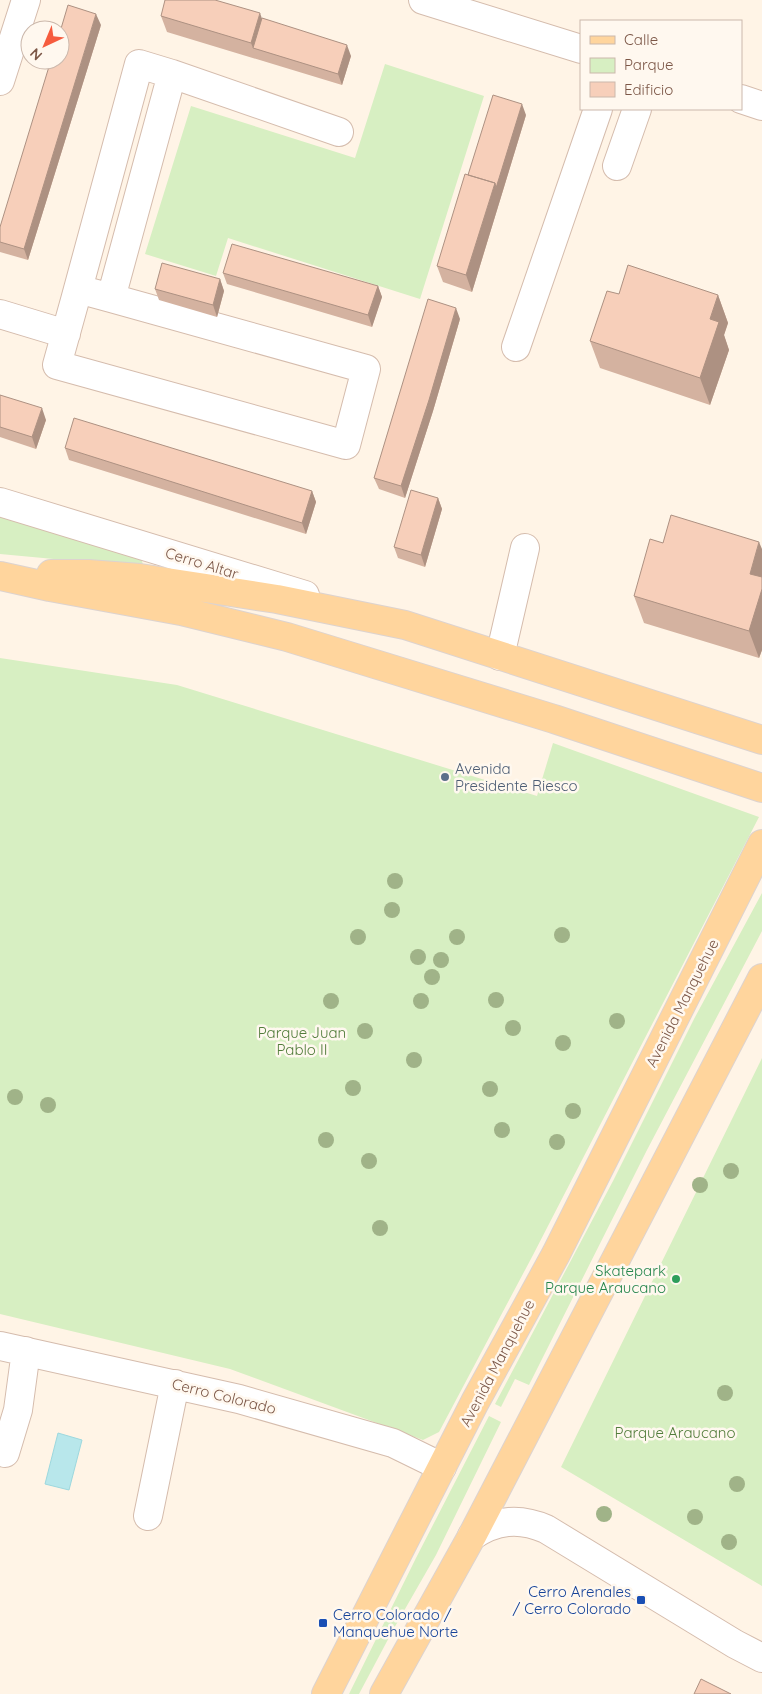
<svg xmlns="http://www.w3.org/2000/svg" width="762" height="1694" viewBox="0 0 762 1694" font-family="Quicksand,sans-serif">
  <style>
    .green { fill: #d7efc2 }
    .water { fill: #b8e7eb; stroke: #9dd8de }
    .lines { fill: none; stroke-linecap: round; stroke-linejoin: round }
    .minor-casing { stroke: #d5bcad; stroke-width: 30 }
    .major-casing { stroke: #ddd3cf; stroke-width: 30 }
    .minor { stroke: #fff; stroke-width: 28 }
    .major { stroke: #ffd59d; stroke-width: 28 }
    .tree { fill: #a0b388 }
    .wall { fill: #d4b2a0 }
    .shaded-wall { fill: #ad9182 }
    .building { fill: #f7cfba; stroke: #ad9182 }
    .service-dot { fill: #5c6f8a; stroke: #fff8ef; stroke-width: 2 }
    .leisure-dot { fill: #2e9e5b; stroke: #fff8ef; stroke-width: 2 }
    .transit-dot { fill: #1a4fb4; stroke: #fff8ef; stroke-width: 2 }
    .labels { text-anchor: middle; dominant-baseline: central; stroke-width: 5; stroke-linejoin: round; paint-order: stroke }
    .street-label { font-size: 15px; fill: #7c5747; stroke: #fff8ef }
    .service-label { font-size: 15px; fill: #4e5e75; stroke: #fff8ef; text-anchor: start }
    .park-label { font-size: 15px; fill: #527d3b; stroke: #fff8ef }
    .leisure-label { font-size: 15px; fill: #27864d; stroke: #fff8ef; text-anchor: end }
    .transit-label { font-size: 15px; fill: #164399; stroke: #fff8ef; text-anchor: end }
  </style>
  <rect width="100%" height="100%" fill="#fff4e6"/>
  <path class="green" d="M385,64L484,96L420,299L228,238L216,276L145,254L191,106L355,158Z
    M0,513L138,556L142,561L143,565L140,567L0,554Z
    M0,658L177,685L537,796L553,743L759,817L533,1255L439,1432L423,1440L230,1369L0,1314Z
    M762,893V931L647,1150L529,1385L515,1379L501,1407L495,1404L613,1181L694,1019Z
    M762,1058V1586L561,1467Z
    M489,1416L501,1422L436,1555L393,1630L359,1694H349L416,1558Z"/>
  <path class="water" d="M58,1433L82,1440L69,1490L45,1484Z"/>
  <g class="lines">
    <g class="minor-casing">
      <path id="minor" d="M423,0L581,49
        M172,74L339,132
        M0,81L26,0
        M741,99L762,106
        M617,166L637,109
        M78,289L111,298L366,369L346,445L57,365C85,265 112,165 139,64L172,74L111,298
        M0,314L66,334
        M516,347L598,109
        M0,502L305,595
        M500,656L525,548
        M0,1346L239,1399L393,1443L442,1467
        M5,1453L18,1410L26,1351
        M148,1516L175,1384
        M472,1536C495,1520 519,1517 546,1529L735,1644L762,1658"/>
    </g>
    <g class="major-casing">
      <path id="major" d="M51,574H88L140,578L277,599L405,625L762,740
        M0,576L50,587L181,611L287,637L554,719L762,788
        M326,1694L475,1402L556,1254L762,844
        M384,1694L472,1536L762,978"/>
    </g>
    <use href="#minor" class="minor"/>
    <use href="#major" class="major"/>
  </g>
  <g class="tree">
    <circle cx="395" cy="881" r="8"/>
    <circle cx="392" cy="910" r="8"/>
    <circle cx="562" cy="935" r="8"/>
    <circle cx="358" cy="937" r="8"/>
    <circle cx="457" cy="937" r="8"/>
    <circle cx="418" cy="957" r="8"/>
    <circle cx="441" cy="960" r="8"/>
    <circle cx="432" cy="977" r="8"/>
    <circle cx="496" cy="1000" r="8"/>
    <circle cx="331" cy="1001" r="8"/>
    <circle cx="421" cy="1001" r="8"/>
    <circle cx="617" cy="1021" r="8"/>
    <circle cx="513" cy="1028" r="8"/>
    <circle cx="365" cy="1031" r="8"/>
    <circle cx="563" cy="1043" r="8"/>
    <circle cx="414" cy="1060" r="8"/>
    <circle cx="353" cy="1088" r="8"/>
    <circle cx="490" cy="1089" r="8"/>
    <circle cx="15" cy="1097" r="8"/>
    <circle cx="48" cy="1105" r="8"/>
    <circle cx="573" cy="1111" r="8"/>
    <circle cx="502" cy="1130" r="8"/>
    <circle cx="326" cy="1140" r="8"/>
    <circle cx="557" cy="1142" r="8"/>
    <circle cx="369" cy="1161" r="8"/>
    <circle cx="731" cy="1171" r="8"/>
    <circle cx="700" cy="1185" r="8"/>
    <circle cx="380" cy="1228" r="8"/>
    <circle cx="725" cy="1393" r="8"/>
    <circle cx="737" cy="1484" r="8"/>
    <circle cx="604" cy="1514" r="8"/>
    <circle cx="695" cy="1517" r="8"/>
    <circle cx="729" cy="1542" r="8"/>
  </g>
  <path class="wall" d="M161,16L262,18L351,56L342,85L167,32Z
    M101,25L28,260L0,252V227Z
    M526,115L472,292L443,282L437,266L468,175Z
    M223,273L378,286L382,297L372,327L227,284Z
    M220,279L224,291L217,317L159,300L155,289Z
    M619,294L718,295L728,323L724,335L729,350L710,405L600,368L590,341Z
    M460,319L433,411L405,498L379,489L374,478Z
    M0,395L46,420L36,449L0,437Z
    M65,448L312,491L316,502L306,534L69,460Z
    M438,498L442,509L425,567L398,558L394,547Z
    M663,543L762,549V650L759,658L644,623L634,596Z"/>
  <path class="shaded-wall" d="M260,13L266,30L253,48L251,43Z
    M96,14L101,25L28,260L24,249Z
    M347,45L351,56L342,85L338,74Z
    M522,104L526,115L472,292L466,275L495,183Z
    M220,279L224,291L217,317L213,305Z
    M378,286L382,297L372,327L368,315Z
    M718,295L728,323L724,335L729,350L710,405L700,378L710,319Z
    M456,308L460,319L433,411L405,498L401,486Z
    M42,408L46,420L36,449L32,437Z
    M312,491L316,502L306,534L302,523Z
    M438,498L442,509L425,567L421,555Z
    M759,542L762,549V650L759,658L749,631L750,574Z"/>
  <path class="building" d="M165,0H215L260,13L251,43L161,16Z
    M68,5L96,14L24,249L0,242V227L51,60H60V32Z
    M262,18L347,45L338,74L253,48Z
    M493,95L522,104L496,188L495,183L468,175Z
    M465,174L495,183L466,275L437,266Z
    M232,244L378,286L368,315L223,273Z
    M162,263L220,279L213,305L155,289Z
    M628,265L718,295L710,319L719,322L700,378L590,341L607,291L619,294Z
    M428,299L456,308L429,400L401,486L374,478Z
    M0,395L42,408L32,437L0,427Z
    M74,418L312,491L302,523L65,448Z
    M411,490L438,498L421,555L394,547Z
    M671,515L759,542L750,574L762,577V589L749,631L634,596L650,539L663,543Z
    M701,1679L731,1694H694Z"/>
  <circle class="service-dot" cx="445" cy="777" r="5"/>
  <circle class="leisure-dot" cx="676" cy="1279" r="5"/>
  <g class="transit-dot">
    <rect x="636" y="1595" width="10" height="10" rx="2.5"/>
    <rect x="318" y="1618" width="10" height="10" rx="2.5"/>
  </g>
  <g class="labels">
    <g class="street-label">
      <text transform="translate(202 563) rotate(17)">Cerro Altar</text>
      <text transform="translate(682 1003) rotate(-63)">Avenida Manquehue</text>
      <text transform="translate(497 1363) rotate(-62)">Avenida Manquehue</text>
      <text transform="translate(224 1396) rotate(14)">Cerro Colorado</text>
    </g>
    <g class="service-label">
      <text x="455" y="768">Avenida<tspan x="455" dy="17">Presidente Riesco</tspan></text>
    </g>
    <g class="park-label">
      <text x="302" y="1032">Parque Juan<tspan x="302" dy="17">Pablo II</tspan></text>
      <text x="675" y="1432">Parque Araucano</text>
    </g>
    <g class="leisure-label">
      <text x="666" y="1270">Skatepark<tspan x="666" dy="17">Parque Araucano</tspan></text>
    </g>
    <g class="transit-label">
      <text x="631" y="1591">Cerro Arenales<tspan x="631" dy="17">/ Cerro Colorado</tspan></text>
      <text x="333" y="1614" text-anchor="start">Cerro Colorado /<tspan x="333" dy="17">Manquehue Norte</tspan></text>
    </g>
  </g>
  <rect x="580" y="20" width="162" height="90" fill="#fff8ef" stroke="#cbb8ac"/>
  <rect x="590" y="36" width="25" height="8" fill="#ffd59d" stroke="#cbb8ac"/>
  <text x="624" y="45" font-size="15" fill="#7c5747">Calle</text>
  <rect x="590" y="58" width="25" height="15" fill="#d7efc2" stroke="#cbb8ac"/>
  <text x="624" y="70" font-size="15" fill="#7c5747">Parque</text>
  <rect x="590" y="82" width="25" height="15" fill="#f7cfba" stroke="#cbb8ac"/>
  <text x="624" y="95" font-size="15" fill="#7c5747">Edificio</text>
  <g transform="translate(45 45) rotate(224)"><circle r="24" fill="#fff8ef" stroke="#cbb8ac"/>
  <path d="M0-4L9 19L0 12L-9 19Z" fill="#f65c3e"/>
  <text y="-8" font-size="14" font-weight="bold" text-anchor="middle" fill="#7c5747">N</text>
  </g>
</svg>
